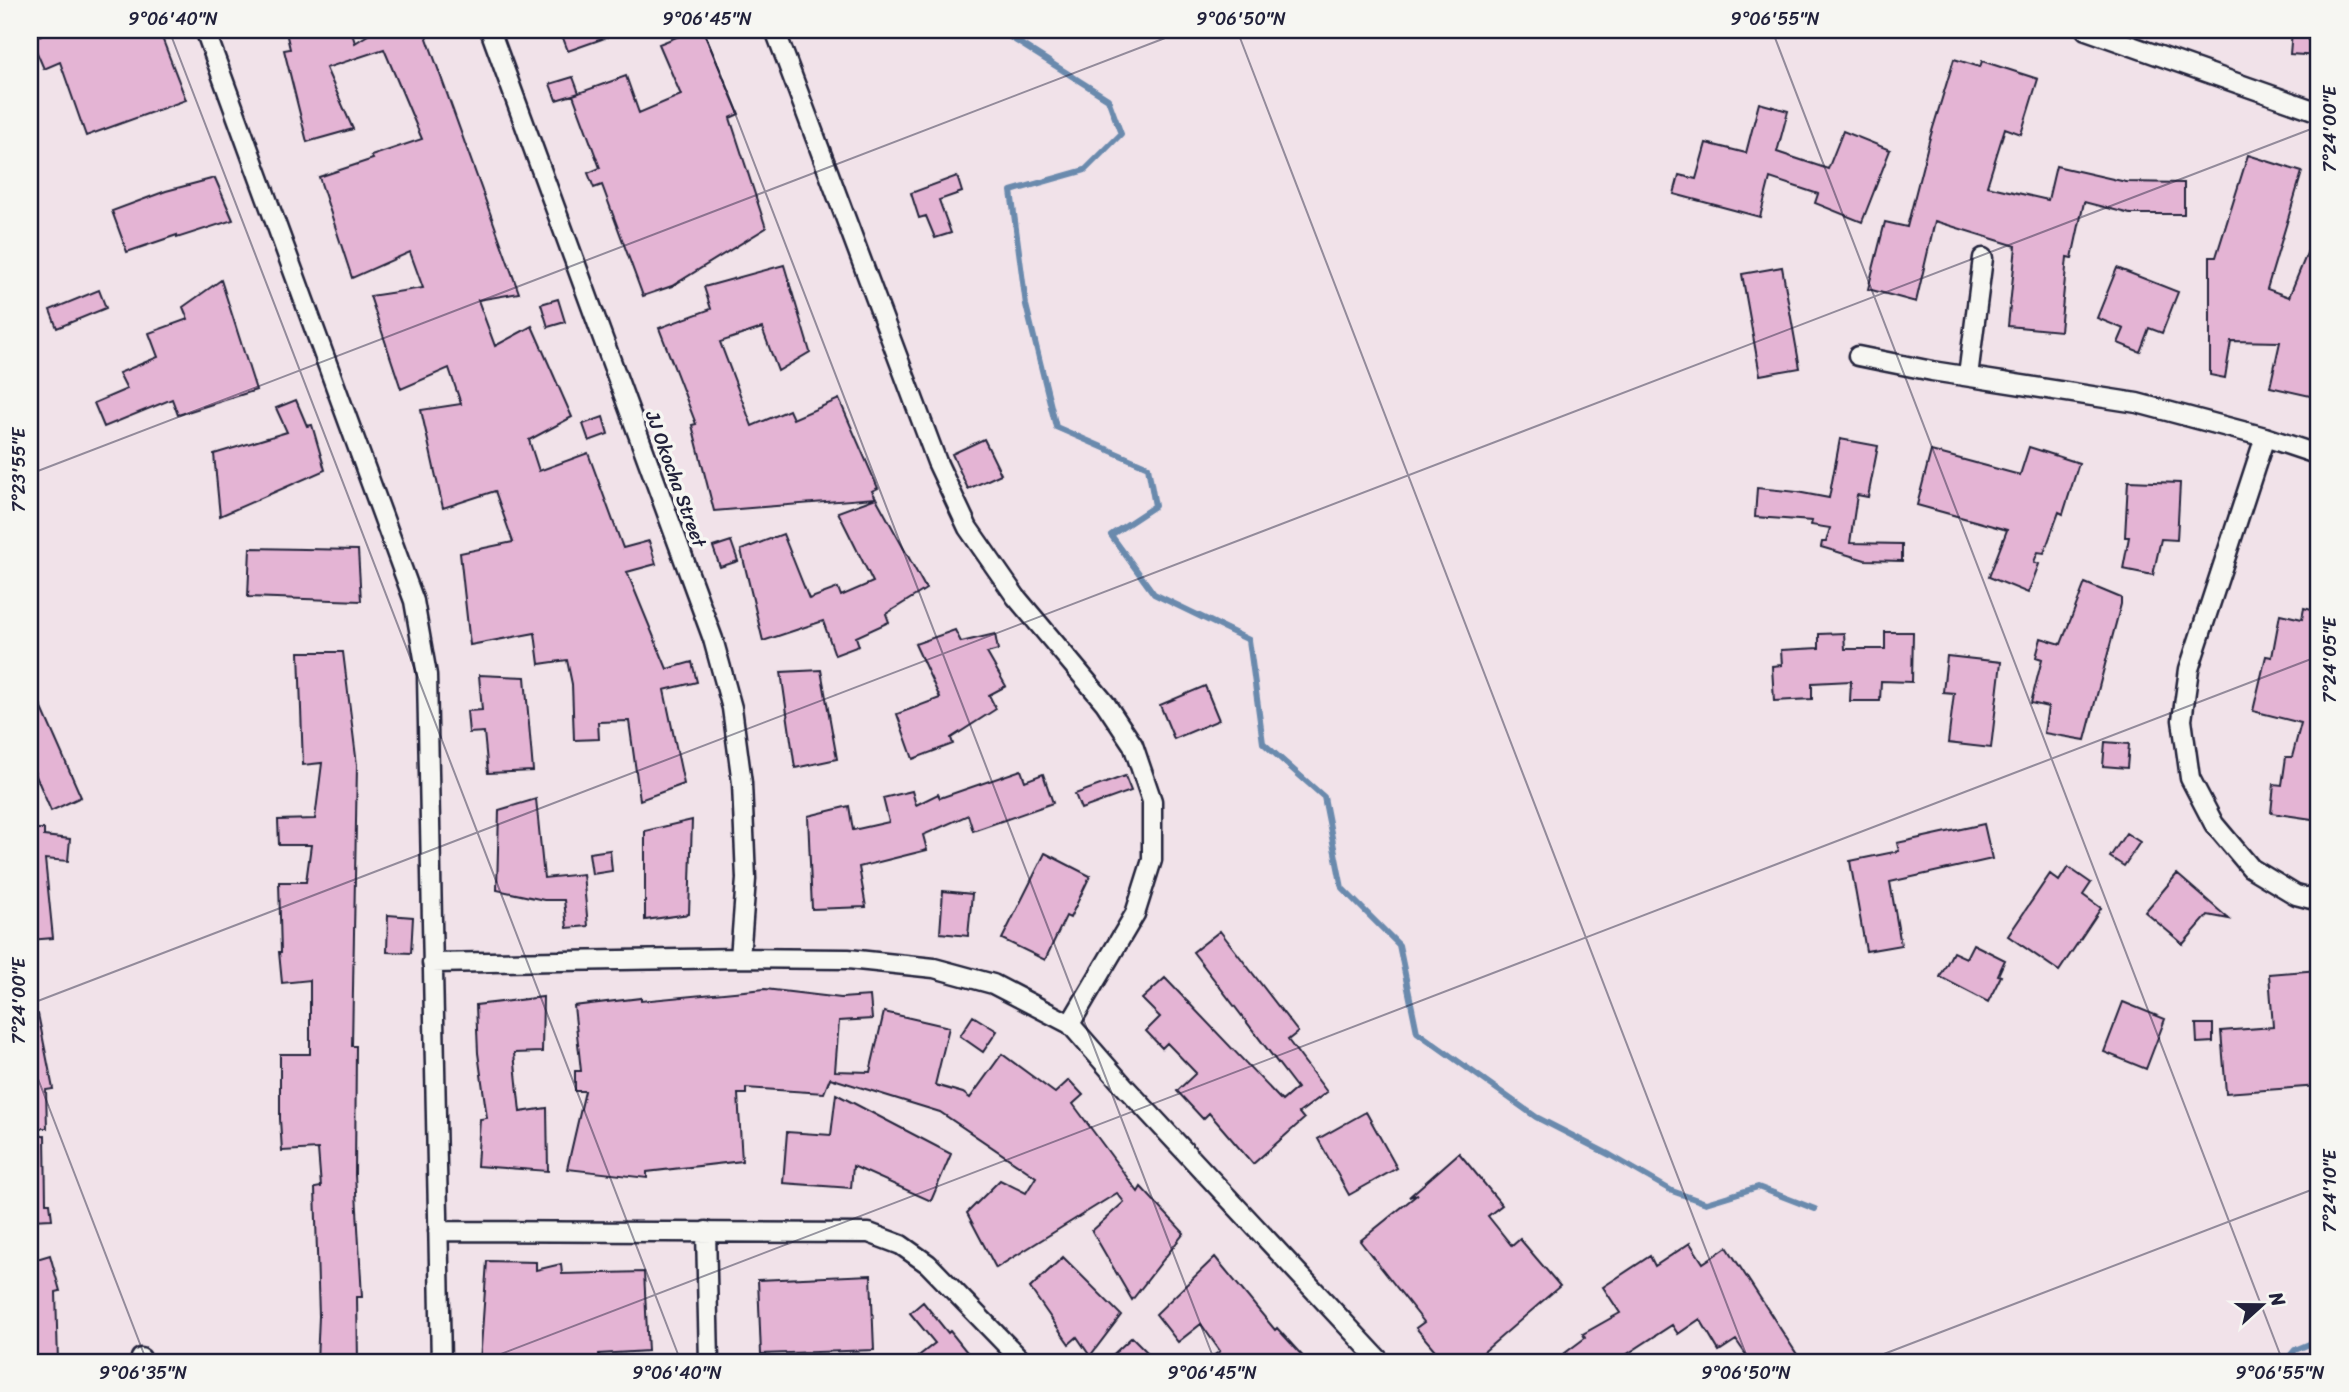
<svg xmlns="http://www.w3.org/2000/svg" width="2349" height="1392" viewBox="0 0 2349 1392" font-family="Sriracha,sans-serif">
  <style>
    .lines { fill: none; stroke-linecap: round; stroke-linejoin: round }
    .stream { stroke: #6b8aad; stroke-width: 6 }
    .building { fill: #e4b4d4; stroke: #22223b; stroke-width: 2 }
    .street-casing { stroke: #22223b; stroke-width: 23 }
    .street { stroke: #f6f6f2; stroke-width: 18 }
    .ticks { fill: none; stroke: #22223b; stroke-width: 2; stroke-opacity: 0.45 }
    .labels { text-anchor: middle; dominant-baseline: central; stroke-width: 7; stroke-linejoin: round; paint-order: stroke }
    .street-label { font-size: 19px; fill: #22223b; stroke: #f6f6f2 }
    .neatline { fill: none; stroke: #22223b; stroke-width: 2.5 }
    .ticks-label { font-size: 18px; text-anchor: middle; fill: #22223b }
  </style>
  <rect width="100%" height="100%" fill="#f1e2e9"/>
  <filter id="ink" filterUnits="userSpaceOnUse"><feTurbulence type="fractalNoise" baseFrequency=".0143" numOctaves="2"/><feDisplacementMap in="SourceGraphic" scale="14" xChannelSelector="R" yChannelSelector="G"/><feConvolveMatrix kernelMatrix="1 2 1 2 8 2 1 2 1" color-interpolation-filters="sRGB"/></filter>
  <g filter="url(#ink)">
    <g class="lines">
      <path class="stream" d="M999,30L1108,99L1121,134L1085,170L1011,191L1026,305L1056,427L1148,467L1155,506L1111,535L1154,594L1249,640L1263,743L1324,797L1342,888L1399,945L1417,1032L1536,1117L1610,1155L1672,1191L1706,1203L1758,1187L1815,1209
        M2285,1362L2295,1350L2319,1340"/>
    </g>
    <path class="building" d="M54,30H159L186,100L86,136L60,62L44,69L31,39Z
      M297,30H351L355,43L376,30H424L519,293L478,300L495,346L532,326L572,417L529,440L539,471L588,453L623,548L649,541L656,564L627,572L667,669L692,662L697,682L664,690L684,784L640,800L629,721L598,722L599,739L574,740L572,684L567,660L539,664L535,633L470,645L460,553L513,542L495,491L443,508L421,410L461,404L449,368L401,389L370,296L423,288L410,252L352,278L319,177L373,159L371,156L422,139L384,49L326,68L353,129L307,142L284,50L290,49L286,32Z
      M560,30H622V32L568,51Z
      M694,30H703L739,114L730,118L766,228L672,286L643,296L602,185L594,188L588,173L600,168L573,95L626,76L639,113L681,95L659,44Z
      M2292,31L2319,33V56L2290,54Z
      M1954,59L1980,67L1982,61L2038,79L2021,134L2005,128L1987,186L2048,200L2056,166L2126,182L2184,183V214H2130L2084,202L2072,258L2067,257L2060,331L2008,326L2016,246L1935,221L1916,302L1868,289L1885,222L1907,227L1929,141Z
      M573,77L579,93L556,100L550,84Z
      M1759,103L1788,111L1777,152L1828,169L1843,131L1890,150L1862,222L1815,203L1818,194L1770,178L1760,217L1674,194L1679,175L1696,179L1706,143L1746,153Z
      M2248,155L2302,172L2267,289L2289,297L2319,224V398L2270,387L2280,342L2231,341L2225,378L2210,375V257H2216Z
      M957,176L962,192L939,200L951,233L935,238L926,216L919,218L911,193Z
      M215,178L233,220L177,238V235L127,252L112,211L166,191Z
      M784,265L810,352L778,371L762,328L720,342L752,426L789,410L793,419L839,399L878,488L872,491L876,498L714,511L692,425L696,424L659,328L711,309L704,287Z
      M1782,267L1800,368L1760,375L1742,274Z
      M2117,268L2178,292L2162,333L2149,328L2140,352L2118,343L2124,329L2097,318Z
      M221,280L256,390L178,415L172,399L104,427L94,403L127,389L119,373L158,357L149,333L188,319L183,307Z
      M99,290L106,308L57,328L50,310Z
      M558,299L565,322L548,327L541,304Z
      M296,400L307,426L312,425L325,470L220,516L214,454L287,432L276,408Z
      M603,417L608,434L589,441L583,424Z
      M984,439L1001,474L968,489L952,454Z
      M1840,439L1878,446L1868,497L1857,495L1850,543L1902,544V561L1865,560L1821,547L1822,542H1826L1830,528L1811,525L1812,521L1755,517L1757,488L1797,492L1829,498Z
      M2029,447L2079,463L2063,514L2059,512L2044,553L2038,552L2034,562L2039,564L2028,593L1989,577L2007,530L1917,505L1931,451L2020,475Z
      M2128,481L2180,483L2177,540L2161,539L2153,575L2123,569L2129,537H2125Z
      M876,498L926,589L886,614L889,622L856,637L859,646L835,655L823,621L763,641L741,550L783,534L809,599L838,588L841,596L873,582L838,512Z
      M731,541L738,561L720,567L713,547Z
      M250,548L358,550L361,601L248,597Z
      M2085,583L2121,598V604L2085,740L2044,733L2048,707L2031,703L2042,659L2036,657L2041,638L2061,644Z
      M2304,608L2319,612V820L2271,813L2274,784L2282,785L2286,757H2292L2301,723L2253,711L2266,656L2272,657L2280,614L2302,619Z
      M955,630L961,642L995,634L998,650L987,653L1006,686L989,695L996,709L951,738L953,744L913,759L897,714L940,698L915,644Z
      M1885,632H1913L1912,682L1881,681L1880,701H1850L1851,681L1812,683V699L1774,701L1772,666L1782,665L1781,650L1819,648V634L1844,633L1845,649H1885Z
      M299,652H343L357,765L352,1046H356L355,1175L362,1297H357L358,1362H317L319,1316L315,1188L321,1187L318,1149L282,1151L280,1119V1054H310V980L282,983L279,952H281L279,882H306L311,845H279L278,820L315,819L322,763L303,765Z
      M1947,656L2001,662L1991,748L1948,743L1954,693L1943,692Z
      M821,670L837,759L795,768L781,672Z
      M479,675L525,677L533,771L488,773L484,732L469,733L467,711L482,710Z
      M30,681L81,797L51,811L30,762Z
      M1205,686L1219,720L1174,739L1160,705Z
      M2105,742L2129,744L2127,768L2103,766Z
      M1021,770L1025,781L1043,774L1053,803L973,831L968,815L923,835L927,850L859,867L866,907L812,909L808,816L849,806L853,830L889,822L883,798L912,791L916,805L938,794L940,798Z
      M1125,776L1131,791L1081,809L1075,794Z
      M536,799L544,878L583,874L588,926L567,928L564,900H544L497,890L499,810Z
      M692,820L689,914L645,920V831Z
      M1984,824L1992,859L1890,882L1901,945L1866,951L1850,861L1899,851L1897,843Z
      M30,829H44V836L70,839L68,861L45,859L53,938L30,940Z
      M2126,833L2140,842L2124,866L2110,857Z
      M610,850L612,871L592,874L589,853Z
      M1045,853L1090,876L1070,918L1066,916L1045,960L1002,939Z
      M2068,867L2091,883L2083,895L2101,908L2059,971L2008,936L2050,874L2059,881Z
      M2177,874L2229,919L2208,915L2183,944L2145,912Z
      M943,891L972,894L968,936L940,933Z
      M388,915L413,917L411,953L387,952Z
      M1220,931L1298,1032L1288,1040L1327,1092L1299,1113L1304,1119L1253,1164L1209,1113L1203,1119L1177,1091L1196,1073L1167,1043L1162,1048L1146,1031L1160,1017L1142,999L1165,978L1282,1101L1297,1088L1193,952Z
      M1973,944L2005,960L1998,975L2001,976L1988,1002L1940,977L1953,952L1966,958Z
      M2319,970V1086L2226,1093L2221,1031L2273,1027L2269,974Z
      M765,989L841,998L870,996L872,1019L839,1021L835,1071L870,1072L884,1012L949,1027L935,1085L963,1093L970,1098L1002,1054L1055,1093L1069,1080L1083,1095L1073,1104L1138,1192L1141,1187L1184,1233L1132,1300L1092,1231L1124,1202L1117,1193L996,1268L967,1213L1000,1180L1026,1193L1036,1177L940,1112L830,1078L824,1093L746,1088V1094H738L742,1161L647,1172V1178L567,1169L585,1091H575V1071H581L574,1006L641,998V1001Z
      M543,997L542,1052L514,1053L520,1112L547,1108L548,1171L477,1166L480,1119L487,1118L478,1053L476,1005Z
      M2123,1002L2165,1019L2146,1069L2104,1052Z
      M38,1014L53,1089L46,1090L47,1128H30V1015Z
      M973,1016L997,1031L983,1052L960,1036Z
      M2196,1024H2213V1042L2197,1043Z
      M836,1094L951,1154L931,1201L853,1166L851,1188L783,1183L787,1132L831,1135Z
      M1366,1112L1397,1168L1349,1195L1318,1139Z
      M45,1135L46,1203H50L52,1219L30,1220V1136Z
      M1459,1153L1502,1205L1488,1216L1512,1246L1520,1239L1560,1286L1472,1362H1445L1416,1328L1424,1322L1360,1241L1418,1194L1409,1197Z
      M1690,1243L1703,1263L1727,1247L1802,1362H1751L1736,1340L1719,1351L1700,1319L1678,1334L1672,1325L1615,1362H1553L1585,1338L1583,1334L1620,1313L1603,1287L1650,1256L1655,1266Z
      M50,1255L60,1291L56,1292L58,1362H33L32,1309H38L30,1280V1261Z
      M1063,1257L1121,1315L1090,1356L1077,1337L1069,1344L1030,1288Z
      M1215,1257L1275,1330L1277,1328L1308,1362H1205L1220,1351L1201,1324L1178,1342L1156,1314Z
      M487,1261L536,1262V1270L561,1264L562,1274L644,1272L648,1351L599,1354V1362H480Z
      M871,1275L874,1350L761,1354L758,1280Z
      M923,1302L948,1333L950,1331L975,1362H911L935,1343L910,1313Z
      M1132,1337L1157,1362H1105Z"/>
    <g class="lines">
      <g class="street-casing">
        <path id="street" d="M205,30L414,601L427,675L441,1362
          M490,30L713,639L732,708L742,783L746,879L740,958
          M775,30L937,462L968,528L1016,597L1105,703L1133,745L1152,801V860L1135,914L1070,1024
          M2086,30L2319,112
          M1858,356L1932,371L2137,403L2265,437L2319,455
          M1968,376L1983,258
          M2265,437L2189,669L2182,720L2190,778L2214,824L2251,868L2296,895L2319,901
          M432,963L740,958L848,959L934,968L993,984L1070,1024L1123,1085L1381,1362
          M438,1231L869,1233L901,1245L928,1264L1023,1362
          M706,1231L709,1362
          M141,1358V1362"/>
      </g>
      <use href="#street" class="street"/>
    </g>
  </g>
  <path class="ticks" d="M169,30L681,1362M703,30L1215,1362M1237,30L1749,1362M1772,30L2283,1362M2306,30L2319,65M30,474L1186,30M30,1004L2319,126M30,1058L147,1362M480,1362L2319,656M1863,1362L2319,1187"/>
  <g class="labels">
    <g class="street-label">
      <text transform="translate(676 479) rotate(70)">JJ Okocha Street</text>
    </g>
  </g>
  <rect width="2349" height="1392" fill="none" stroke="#f6f6f2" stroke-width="77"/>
  <g transform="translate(2262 1305) rotate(69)" stroke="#f6f6f2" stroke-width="5" paint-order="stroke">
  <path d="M0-5L12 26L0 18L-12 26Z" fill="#22223b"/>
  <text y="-10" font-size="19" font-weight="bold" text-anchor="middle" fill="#22223b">N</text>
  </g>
  <rect x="38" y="38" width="2272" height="1316" class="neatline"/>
  <g class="ticks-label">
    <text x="173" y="25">9°06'40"N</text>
    <text x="707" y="25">9°06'45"N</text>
    <text x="1241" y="25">9°06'50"N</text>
    <text x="1775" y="25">9°06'55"N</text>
    <text transform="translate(2330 129) rotate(-90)" y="6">7°24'00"E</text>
    <text transform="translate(19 470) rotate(-90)" y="6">7°23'55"E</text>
    <text transform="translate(2330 660) rotate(-90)" y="6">7°24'05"E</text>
    <text transform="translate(19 1001) rotate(-90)" y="6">7°24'00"E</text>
    <text transform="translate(2330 1191) rotate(-90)" y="6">7°24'10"E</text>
    <text x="143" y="1379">9°06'35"N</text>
    <text x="677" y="1379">9°06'40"N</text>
    <text x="1212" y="1379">9°06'45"N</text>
    <text x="1746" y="1379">9°06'50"N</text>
    <text x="2280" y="1379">9°06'55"N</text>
  </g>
</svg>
